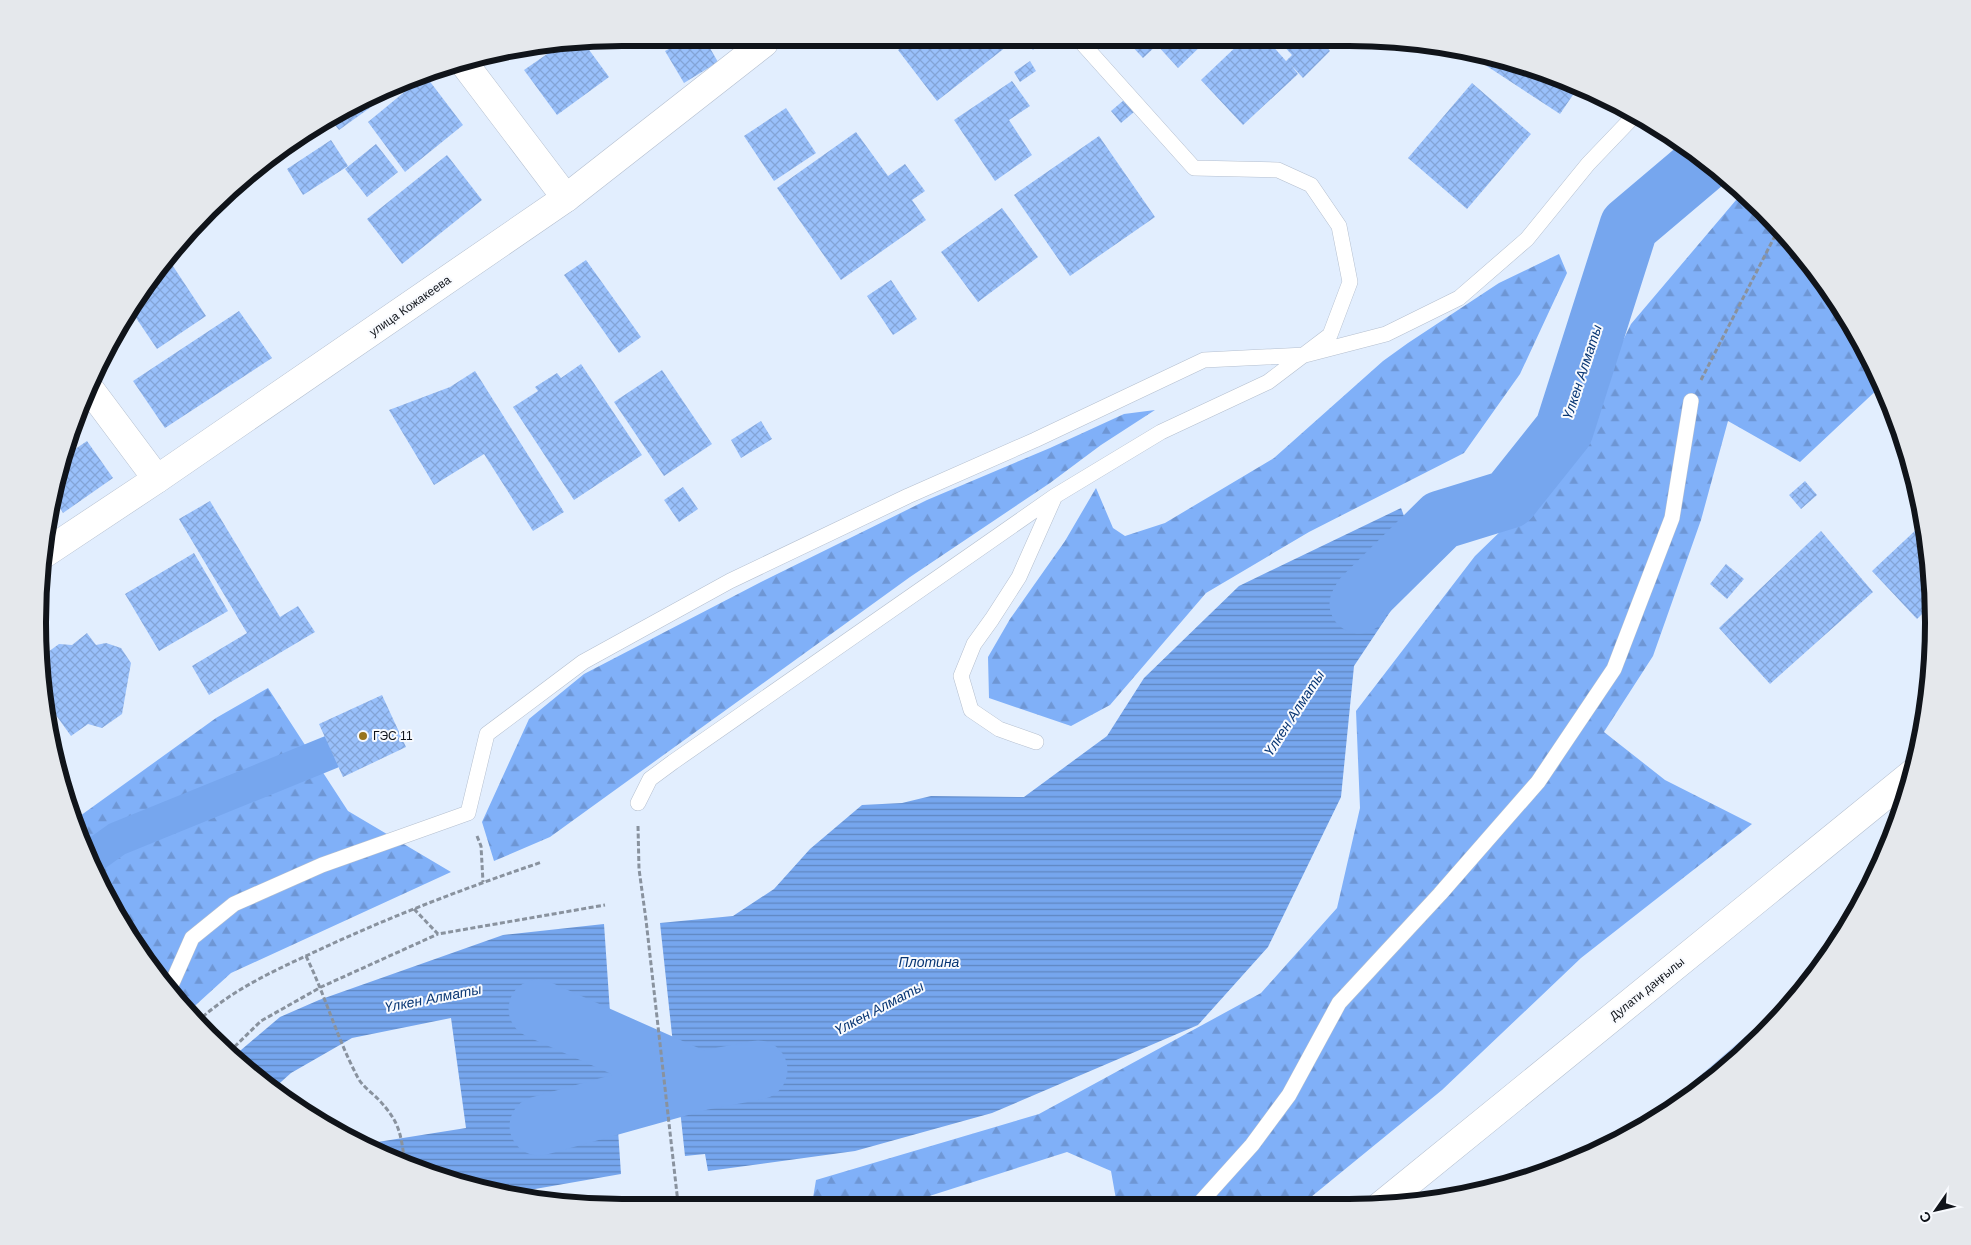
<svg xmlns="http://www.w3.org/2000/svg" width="1971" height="1245" viewBox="0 0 1971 1245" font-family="Arial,sans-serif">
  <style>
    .forest { fill: url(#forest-firs) }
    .park { fill: url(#park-dots) }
    .water { fill: url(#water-rules) }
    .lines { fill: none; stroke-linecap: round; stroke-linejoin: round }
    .canal { stroke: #76a6ee; stroke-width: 34 }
    .river { stroke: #76a6ee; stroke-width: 59 }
    .building { fill: url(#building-cross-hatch) }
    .service-casing { stroke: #b4bfcf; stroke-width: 16 }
    .minor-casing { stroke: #b4bfcf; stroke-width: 29 }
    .tertiary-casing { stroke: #b4bfcf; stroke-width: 29 }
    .secondary-casing { stroke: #b4bfcf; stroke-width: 29 }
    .path { stroke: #89929e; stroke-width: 3; stroke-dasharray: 5 2.5; stroke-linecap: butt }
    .service { stroke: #fff; stroke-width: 15 }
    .minor { stroke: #fff; stroke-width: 28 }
    .tertiary { stroke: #fff; stroke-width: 28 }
    .secondary { stroke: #fff; stroke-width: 28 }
    .poi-dot { fill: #98751f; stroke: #f8fafe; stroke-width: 2 }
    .labels { text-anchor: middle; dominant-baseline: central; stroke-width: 4; stroke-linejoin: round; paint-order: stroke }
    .street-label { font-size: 12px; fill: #10141a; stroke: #f8fafe }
    .poi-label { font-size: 12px; fill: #10141a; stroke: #f8fafe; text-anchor: start }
    .water-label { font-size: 14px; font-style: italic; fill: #083674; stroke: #f8fafe }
    .rim { fill: none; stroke: #10141a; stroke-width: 6 }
  </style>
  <defs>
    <pattern id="forest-firs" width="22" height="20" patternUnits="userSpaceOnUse" patternTransform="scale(1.25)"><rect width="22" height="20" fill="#80b0f8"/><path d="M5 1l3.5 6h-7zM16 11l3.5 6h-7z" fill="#6e96d4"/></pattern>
    <pattern id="park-dots" width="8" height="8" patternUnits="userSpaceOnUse" patternTransform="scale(1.25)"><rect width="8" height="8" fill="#adcaf5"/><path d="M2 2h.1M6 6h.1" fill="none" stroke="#94add1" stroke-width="1.8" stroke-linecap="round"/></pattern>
    <pattern id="water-rules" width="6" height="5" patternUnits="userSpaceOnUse" patternTransform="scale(1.25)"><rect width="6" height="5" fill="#76a6ee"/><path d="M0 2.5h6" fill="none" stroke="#5f86c0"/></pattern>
    <pattern id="building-cross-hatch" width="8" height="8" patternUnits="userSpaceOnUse" patternTransform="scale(1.25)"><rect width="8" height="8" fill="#99c0fb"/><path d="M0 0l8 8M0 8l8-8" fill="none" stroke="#83a4d7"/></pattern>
  </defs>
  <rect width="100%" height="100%" fill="#e2eefe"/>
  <path class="forest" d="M1742,193L1789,237L1855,330L1881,386L1800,462L1728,421L1701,520L1653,656L1604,732L1665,780L1752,824L1581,958L1442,1090L1300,1206L1117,1205L1111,1171L1067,1152L920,1199L863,1204H812L816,1180L1039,1114L1261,993L1337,908L1360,808L1356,711L1475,556L1572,462L1577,435L1631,324Z
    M1559,254L1567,273L1520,374L1464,453L1309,532L1206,593L1110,705L1071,726L989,698L988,657L1010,619L1065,541L1096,488L1113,528L1125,536L1165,523L1274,458L1383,361L1408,343L1499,283Z
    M1155,410L1101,445L1050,483L910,577L550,837L494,861L482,822L529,719L584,674L761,582L927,500L1050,448L1124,414Z
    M268,688L348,811L451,872L231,973L187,1013L136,947L82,847L73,821L216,718Z"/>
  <path class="park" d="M1814,977L1734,1063L1641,1129L1635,1132Z"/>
  <path class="water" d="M1401,508L1422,564L1354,666L1341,797L1268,947L1198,1025L992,1113L855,1151L708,1171L705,1154L685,1156L660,923L733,916L774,889L810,849L862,805L902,803L931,796L1024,797L1107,736L1144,678L1239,586Z
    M604,924L621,1174L512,1193L399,1163L365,1144L466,1128L451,1018L352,1038L291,1073L272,1090L234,1056L280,1017L319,1000L503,935Z"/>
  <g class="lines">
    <path class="canal" d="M89,859L117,839L331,752"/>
    <path class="river" d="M1359,604L1363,597L1441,520L1509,499L1564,430L1629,226L1707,160
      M538,1009L700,1081
      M539,1126L700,1081L758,1070"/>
  </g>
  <path class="building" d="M1128,42H1205L1178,68L1157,45L1143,58Z
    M1241,42H1269L1286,61L1292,55L1280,42H1322L1330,51L1303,78L1291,65L1298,74L1243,125L1201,80Z
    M563,43H584L609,77L557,115L524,70Z
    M680,43H707L718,62L684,83L665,51Z
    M907,43H1002L1006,47L937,101L898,50Z
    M1026,43H1041L1033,50Z
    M1470,55L1573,82L1579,86L1560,114Z
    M1030,61L1036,71L1020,82L1014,72Z
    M425,75L463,125L405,172L368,122Z
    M1012,81L1030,106L1009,120L1032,155L995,181L954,120Z
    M406,82L339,130L331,120Z
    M1472,83L1531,134L1467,209L1408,158Z
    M1124,100L1134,112L1121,123L1111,111Z
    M786,108L816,153L774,181L744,136Z
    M856,132L888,176L905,164L925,191L912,200L926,220L841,280L777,188Z
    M1099,136L1155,217L1070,276L1014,195Z
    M331,140L348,166L303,195L287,169Z
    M376,144L398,172L367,197L345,169Z
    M447,155L482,200L402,264L367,219Z
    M1002,208L1038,257L978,302L941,252Z
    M167,257L206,316L157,349L130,309L159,266Z
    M586,260L641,337L619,353L564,275Z
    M891,280L917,319L893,335L867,296Z
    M239,311L272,358L165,428L133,381Z
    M581,364L642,455L574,500L513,407L538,391L535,387L557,373L561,378Z
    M662,370L712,444L664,476L614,402Z
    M475,371L564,512L533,531L484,454L434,485L389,410L450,387Z
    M761,421L772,439L741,458L731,440Z
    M87,441L113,478L63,513L52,495L62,458Z
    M1805,481L1817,495L1801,509L1789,495Z
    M683,487L698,509L679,522L664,500Z
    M210,501L280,617L298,606L315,632L209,695L192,666L247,633L179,519Z
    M1919,527L1926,535L1929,546L1930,606L1917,619L1872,571Z
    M1821,531L1873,592L1770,684L1719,628Z
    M194,553L228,611L159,651L125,594Z
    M1726,564L1744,579L1727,599L1710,584Z
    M87,633L96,645L106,643L121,648L131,663L129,674L122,714L102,728L88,724L71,736L48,704L43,666L47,663L44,655L59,644L72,645Z
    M382,695L406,747L343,777L319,724Z
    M57,770L71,789L64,794L58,774Z"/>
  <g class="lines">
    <g class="service-casing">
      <path id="service" d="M1036,742L999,729L971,710L961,676L974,644L992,619L1019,577L1055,496
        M638,803L650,779L673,762L1055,496L1161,432L1268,382L1330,335L1350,282L1339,226L1311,185L1278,170L1194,168L1082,43
        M169,990L192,938L234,904L322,865L468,813L487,734L583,662L730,581L908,496L1035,440L1204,360L1305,355L1386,334L1459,298L1527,239L1588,164L1633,117
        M1198,1205L1252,1145L1289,1095L1339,1003L1440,894L1538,782L1614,669L1672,518L1691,401"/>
    </g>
    <g class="minor-casing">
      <path id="minor" d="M463,62L566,198
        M89,388L157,479"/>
    </g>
    <g class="tertiary-casing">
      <path id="tertiary" d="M44,554L157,479L566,198L764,43"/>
    </g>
    <g class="secondary-casing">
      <path id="secondary" d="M1380,1206L1914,772"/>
    </g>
    <path class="path" d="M1701,380L1779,228
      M638,826L639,869L646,920L678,1203
      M477,836L481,846L483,882
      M414,909L438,934L605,905
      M306,956C325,995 337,1038 357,1076C361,1085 371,1092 378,1099C400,1122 401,1134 405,1165
      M197,1022C229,992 269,973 308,955C384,919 462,889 542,862
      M229,1052L261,1021L321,987L438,934"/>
    <use href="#service" class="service"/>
    <use href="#minor" class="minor"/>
    <use href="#tertiary" class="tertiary"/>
    <use href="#secondary" class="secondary"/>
  </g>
  <circle class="poi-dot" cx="363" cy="736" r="5"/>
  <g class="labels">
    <g class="street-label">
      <text transform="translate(410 306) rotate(-35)">улица Кожакеева</text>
      <text transform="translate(1647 989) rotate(-39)">Дулати даңғылы</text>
    </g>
    <g class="poi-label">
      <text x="373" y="736">ГЭС 11</text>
    </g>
    <g class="water-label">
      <text transform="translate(1582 372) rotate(-72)">Үлкен Алматы</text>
      <text transform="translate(1294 713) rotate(-57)">Үлкен Алматы</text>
      <text x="929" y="962">Плотина</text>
      <text transform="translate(433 998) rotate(-11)">Үлкен Алматы</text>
      <text transform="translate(879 1008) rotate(-28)">Үлкен Алматы</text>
    </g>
  </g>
  <path d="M0 0H1971V1245H0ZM622 46H1349A576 576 0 0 1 1925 622V623A576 576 0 0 1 1349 1199H622A576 576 0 0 1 46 623V622A576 576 0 0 1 622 46Z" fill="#e5e8ec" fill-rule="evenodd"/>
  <path class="rim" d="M622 46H1349A576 576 0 0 1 1925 622V623A576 576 0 0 1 1349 1199H622A576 576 0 0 1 46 623V622A576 576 0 0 1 622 46Z"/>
  <g transform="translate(1936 1210) rotate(236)" stroke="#f8fafe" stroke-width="4" paint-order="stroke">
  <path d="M0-4L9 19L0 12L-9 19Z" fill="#10141a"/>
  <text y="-8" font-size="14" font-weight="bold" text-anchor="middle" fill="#10141a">С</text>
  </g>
</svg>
